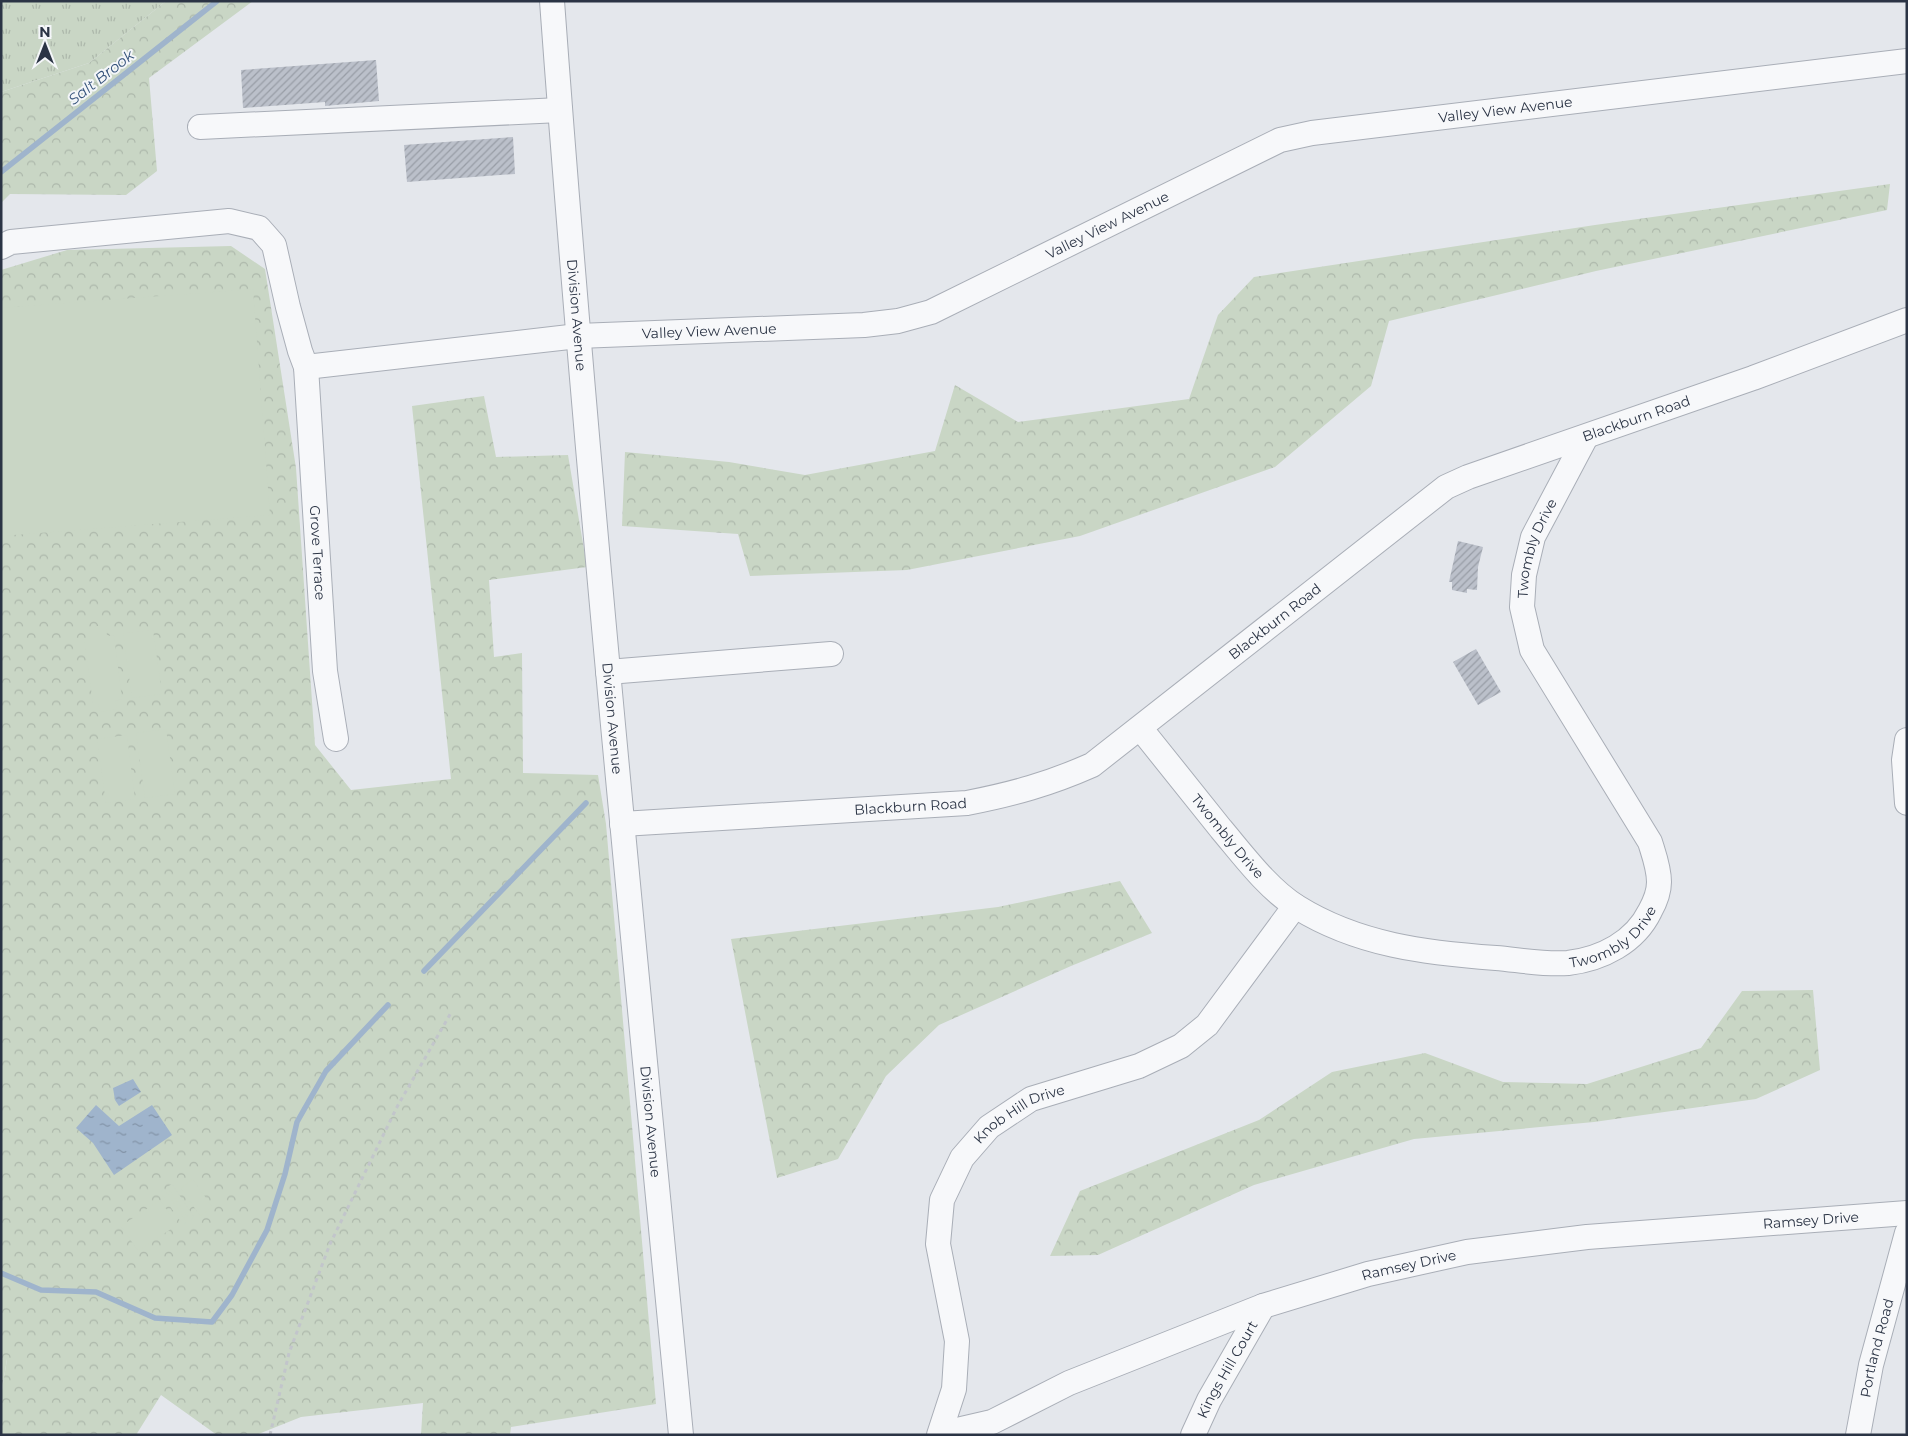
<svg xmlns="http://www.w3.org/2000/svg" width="1908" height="1436" viewBox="0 0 1908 1436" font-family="Montserrat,sans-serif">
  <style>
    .grass { fill: url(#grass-tufts) }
    .forest { fill: url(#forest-crowns) }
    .pitch { fill: #c9d6c5 }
    .water { fill: url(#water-ripples) }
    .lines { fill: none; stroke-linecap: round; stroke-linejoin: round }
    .stream { stroke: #9fb4cc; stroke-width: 5.5 }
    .building { fill: url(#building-hatch) }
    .minor-casing { stroke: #a9aeb7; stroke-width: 26 }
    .path { stroke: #c2c5cb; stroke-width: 3; stroke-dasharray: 4 4; stroke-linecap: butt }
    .minor { stroke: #f7f8fa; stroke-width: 24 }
    .labels { text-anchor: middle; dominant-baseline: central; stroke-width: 4; stroke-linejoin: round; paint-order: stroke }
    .street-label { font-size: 14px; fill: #2b3445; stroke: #f4f6f9 }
    .water-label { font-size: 15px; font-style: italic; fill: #34527a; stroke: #f4f6f9 }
  </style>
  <defs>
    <pattern id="grass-tufts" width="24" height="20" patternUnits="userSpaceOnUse" patternTransform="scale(1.25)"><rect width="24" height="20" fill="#c9d6c5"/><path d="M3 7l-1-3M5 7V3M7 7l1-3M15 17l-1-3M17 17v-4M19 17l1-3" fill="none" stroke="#adb8ab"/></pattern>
    <pattern id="forest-crowns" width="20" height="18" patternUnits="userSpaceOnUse" patternTransform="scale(1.25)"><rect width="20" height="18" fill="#c9d6c5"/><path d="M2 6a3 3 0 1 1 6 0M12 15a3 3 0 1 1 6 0" fill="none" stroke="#adb8ab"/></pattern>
    <pattern id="water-ripples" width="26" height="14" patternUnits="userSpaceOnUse" patternTransform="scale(1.25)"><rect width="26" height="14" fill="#9fb4cc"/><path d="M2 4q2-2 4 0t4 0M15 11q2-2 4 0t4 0" fill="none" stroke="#8293a7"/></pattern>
    <pattern id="building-hatch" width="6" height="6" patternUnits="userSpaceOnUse" patternTransform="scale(1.25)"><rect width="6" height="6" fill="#bbc0ca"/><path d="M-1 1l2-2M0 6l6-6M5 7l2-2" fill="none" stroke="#989da6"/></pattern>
  </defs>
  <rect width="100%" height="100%" fill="#e4e7ec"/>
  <path class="grass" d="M1,1H166L89,63L1,92Z
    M1,1359H7L1,1396Z"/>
  <path class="forest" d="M166,1H253L149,78L157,171L126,195L10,194L1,203V92L89,63Z
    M1890,184L1887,210L1596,271L1389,321L1371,386L1275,467L1080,536L907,570L750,576L738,534L622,526L625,452L729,462L805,475L935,451L955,385L1018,422L1189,399L1218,315L1254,277L1595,225Z
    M231,246L265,269L296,468L315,745L351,790L451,779L412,406L484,396L496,457L568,455L587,567L489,580L494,657L522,653L523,773L598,775L606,824L656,1404L511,1427L510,1435H421L423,1403L301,1417L256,1435H217L161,1395L136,1435H1V1396L7,1359H1V270L67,250Z
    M1120,881L1152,933L1071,966L939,1025L886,1076L838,1159L777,1178L731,939L998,907Z
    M1813,990L1820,1070L1756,1099L1594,1122L1414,1139L1254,1185L1098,1255L1050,1256L1080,1191L1259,1120L1332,1072L1425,1053L1503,1082L1587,1084L1701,1048L1742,991Z"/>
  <path class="pitch" d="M253,289L270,515L1,536V308Z
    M106,625L107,636L114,635L122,699L115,701L117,709L100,712L98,703H93L84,639L90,638L89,627Z
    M153,630L162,694L132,698L123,633Z
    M166,729L175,794L145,798L136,733Z
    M127,735L135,799L106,803L97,739Z
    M193,1179L212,1207L200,1216L181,1188Z
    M172,1184L194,1217L190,1220L167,1187Z
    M164,1189L187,1222L183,1225L160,1192Z
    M160,1200L177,1225L138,1251L121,1226Z"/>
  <path class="water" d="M133,1079L141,1092L119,1106L115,1100L113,1088Z
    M96,1105L119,1126L152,1105L172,1135L114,1175L93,1143L76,1128Z"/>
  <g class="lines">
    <path class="stream" d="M1,172L217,1
      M424,971L586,803
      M1,1273L41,1290L96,1292L155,1318L212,1322L232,1295L267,1230L285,1174L297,1122L326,1071L388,1005"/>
  </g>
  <path class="building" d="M376,60L379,101L325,106V102L243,108L241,70Z
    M513,137L515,174L407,182L404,145Z
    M1458,541L1483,547L1478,567L1477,590L1467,589V593L1452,590V582H1449Z
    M1476,649L1501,692L1478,705L1453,662Z"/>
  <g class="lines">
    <g class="minor-casing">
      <g id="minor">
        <path id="s1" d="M552,1C587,480 635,957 681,1435"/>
        <path d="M200,127L560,110"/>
        <path id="s2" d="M1,247L11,242L229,221L259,228L274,245L288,307L300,351L306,367L325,671L336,739"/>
        <path id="s3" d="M306,367L578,336L864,325L898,321L931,312L1280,140L1312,133L1907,61"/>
        <path d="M608,672L831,654"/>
        <path id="s4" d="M1141,729C1167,762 1194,795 1221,829C1243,855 1268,889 1297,907C1358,945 1426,953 1496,958C1519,960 1545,965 1568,963C1602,959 1635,942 1650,911C1655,902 1659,892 1659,882C1659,868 1654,855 1650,842L1532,650L1522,607L1524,575L1533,537L1586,437"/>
        <path d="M1907,740L1904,760L1907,803"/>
        <path id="s5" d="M622,824L967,803C1013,794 1049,784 1092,765L1446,487L1468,477L1753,378L1907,320"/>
        <path id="s6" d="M940,1434L992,1422L1069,1383L1263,1306L1368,1274L1467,1252L1587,1237L1907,1213"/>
        <path id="s7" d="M939,1435L954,1389L957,1341L938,1244L942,1200L962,1158L989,1127L1031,1099L1139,1066L1181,1046L1207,1025L1295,906"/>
        <path id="s8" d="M1193,1435L1209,1400L1263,1306"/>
        <path id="s9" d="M1858,1435L1871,1365L1907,1233"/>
      </g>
    </g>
    <path class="path" d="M270,1435L289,1353L330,1244L397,1107L452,1011"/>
    <use href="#minor" class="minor"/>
  </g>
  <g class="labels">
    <g class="street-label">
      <text stroke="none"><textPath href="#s3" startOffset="1245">Valley View Avenue</textPath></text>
      <text stroke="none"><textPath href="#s3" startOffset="825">Valley View Avenue</textPath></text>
      <text stroke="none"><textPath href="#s1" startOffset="315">Division Avenue</textPath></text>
      <text stroke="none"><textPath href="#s3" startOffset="405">Valley View Avenue</textPath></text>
      <text stroke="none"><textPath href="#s5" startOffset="1129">Blackburn Road</textPath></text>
      <text stroke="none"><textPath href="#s4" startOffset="1021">Twombly Drive</textPath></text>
      <text stroke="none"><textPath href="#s2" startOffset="596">Grove Terrace</textPath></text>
      <text stroke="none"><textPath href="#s5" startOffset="709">Blackburn Road</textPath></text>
      <text stroke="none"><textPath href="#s1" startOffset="720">Division Avenue</textPath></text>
      <text stroke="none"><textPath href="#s5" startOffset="289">Blackburn Road</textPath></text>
      <text stroke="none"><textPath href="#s4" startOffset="138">Twombly Drive</textPath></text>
      <text stroke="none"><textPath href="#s4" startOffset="571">Twombly Drive</textPath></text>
      <text stroke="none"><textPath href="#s7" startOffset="360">Knob Hill Drive</textPath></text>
      <text stroke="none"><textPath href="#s1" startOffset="1125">Division Avenue</textPath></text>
      <text stroke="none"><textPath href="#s6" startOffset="905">Ramsey Drive</textPath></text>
      <text stroke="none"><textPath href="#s6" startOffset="500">Ramsey Drive</textPath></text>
      <text stroke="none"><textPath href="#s9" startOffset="89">Portland Road</textPath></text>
      <text stroke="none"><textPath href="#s8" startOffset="74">Kings Hill Court</textPath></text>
    </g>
    <g class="water-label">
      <text transform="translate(101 77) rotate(-38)">Salt Brook</text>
    </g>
  </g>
  <rect width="1908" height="1436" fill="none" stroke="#2b3445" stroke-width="5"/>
  <g transform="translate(45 45)" stroke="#f4f6f9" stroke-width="4" paint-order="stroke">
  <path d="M0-4L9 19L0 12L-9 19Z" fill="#2b3445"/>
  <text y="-8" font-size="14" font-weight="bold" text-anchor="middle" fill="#2b3445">N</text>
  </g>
</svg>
